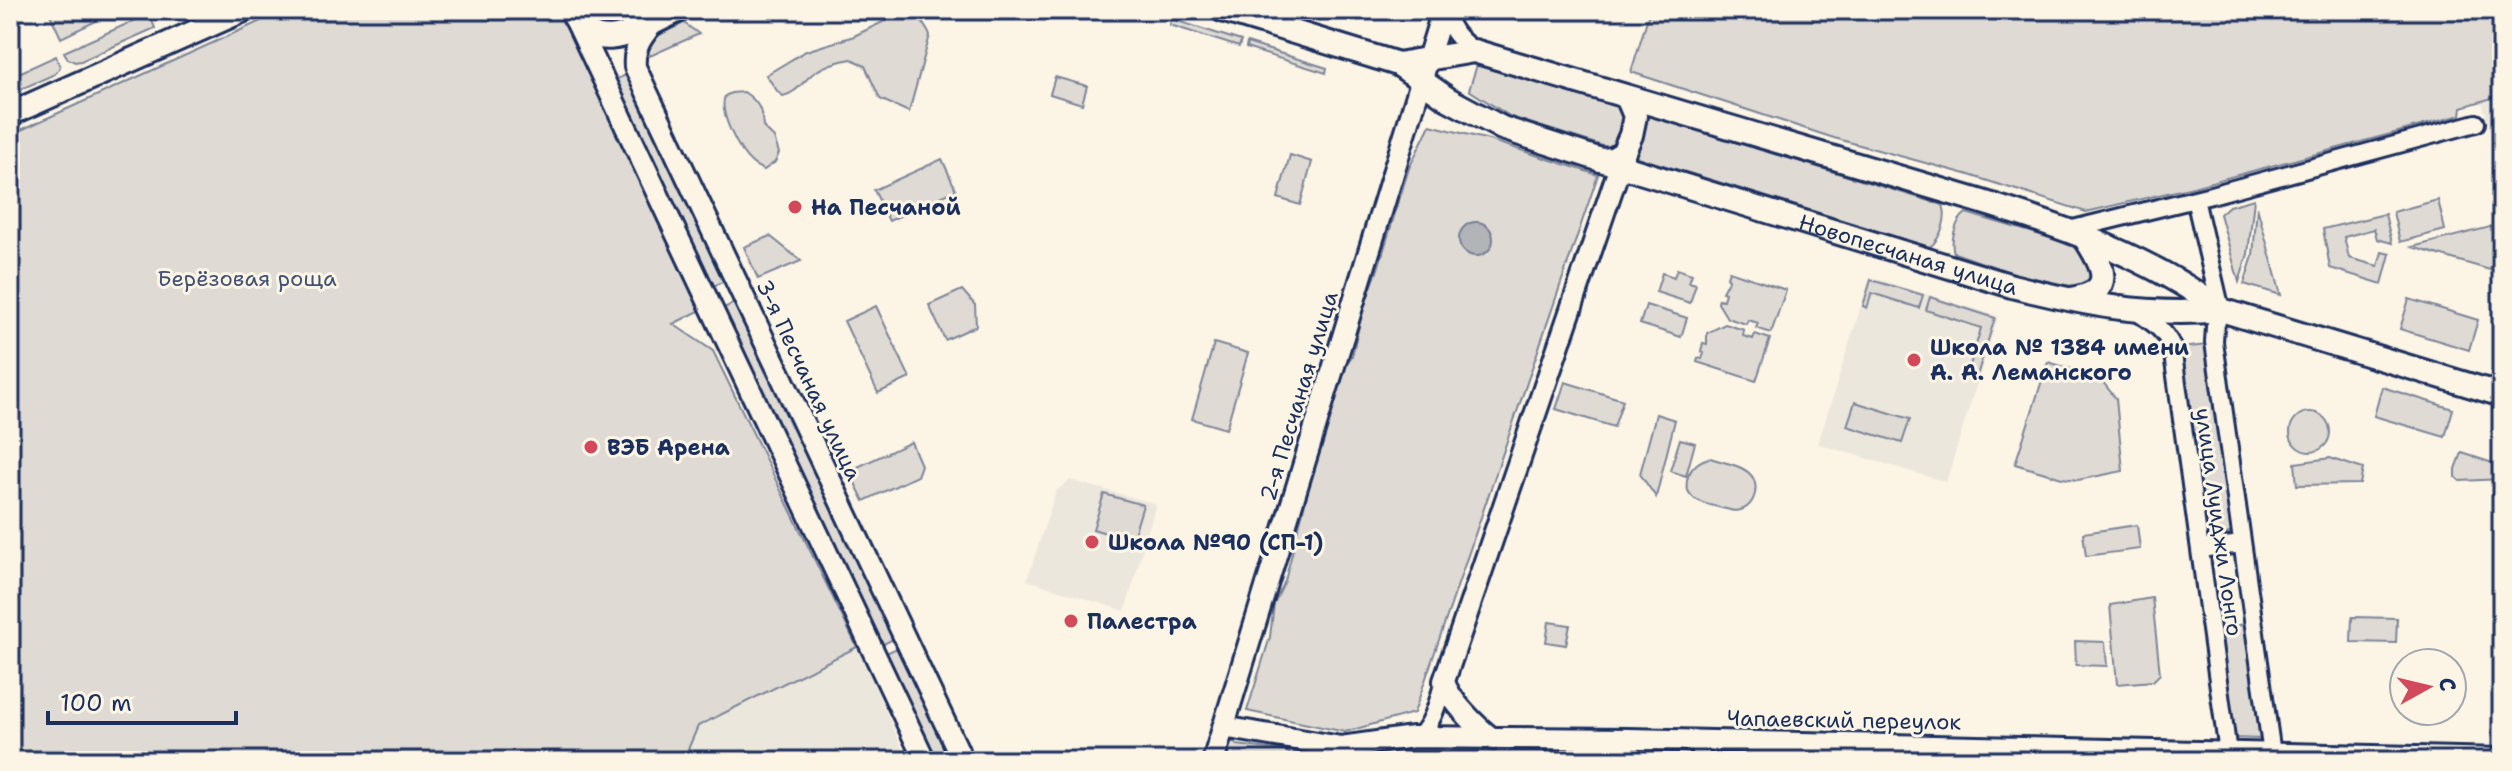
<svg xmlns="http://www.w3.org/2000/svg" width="2512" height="771" viewBox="0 0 2512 771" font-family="'Shantell Sans',sans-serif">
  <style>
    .built { fill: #ece7dc }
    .green { fill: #dfdbd4; stroke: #7d8599; stroke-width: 2 }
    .water { fill: #b2b4b8; stroke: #767f94; stroke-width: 2 }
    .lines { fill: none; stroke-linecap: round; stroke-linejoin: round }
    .minor-casing { stroke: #1b2f5e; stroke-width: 22 }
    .tertiary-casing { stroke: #1b2f5e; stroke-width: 26 }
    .secondary-casing { stroke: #1b2f5e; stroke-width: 28 }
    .minor { stroke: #fcf5e5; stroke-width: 16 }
    .tertiary { stroke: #fcf5e5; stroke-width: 20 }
    .secondary { stroke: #fcf5e5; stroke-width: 22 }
    .poi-dot { fill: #d1495b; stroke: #fcf5e5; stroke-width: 3 }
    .labels { text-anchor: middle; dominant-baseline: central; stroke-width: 6; stroke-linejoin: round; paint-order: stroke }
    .poi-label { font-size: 22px; font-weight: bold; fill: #1b2f5e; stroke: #fcf5e5; text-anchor: start }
    .street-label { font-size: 22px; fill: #1b2f5e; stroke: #fcf5e5 }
    .park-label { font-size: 22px; fill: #425176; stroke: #fcf5e5 }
  </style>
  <rect width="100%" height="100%" fill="#fcf5e5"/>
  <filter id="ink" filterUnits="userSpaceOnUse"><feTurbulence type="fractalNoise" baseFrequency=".0125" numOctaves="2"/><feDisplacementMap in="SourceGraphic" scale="16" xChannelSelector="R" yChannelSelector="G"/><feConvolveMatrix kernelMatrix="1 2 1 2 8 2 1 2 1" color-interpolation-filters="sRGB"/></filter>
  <g filter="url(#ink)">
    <path class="built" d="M2502,95V175L2482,101Z
      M1870,277L1998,316L1946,482L1818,444Z
      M1070,480L1156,504L1125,611L1027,580L1056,491Z
      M857,647L908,761H683L698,726Z"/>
    <path class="green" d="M48,10H119L61,38Z
      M285,10H560L703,309L673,324L713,351L857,647L698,726L683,761H10V135Z
      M1650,10H2502V95L2462,107L2461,115L2193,187L2086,212L1966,174L1834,138L1631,72Z
      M149,14L155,28L81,61L75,62L68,59L64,52Z
      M899,14L918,15L930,35L909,112L880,99L865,66L852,59C838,61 827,64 815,72C804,80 796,94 783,96L778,92L766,75L806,51L854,36Z
      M1171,19L1241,41L1239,47L1170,25Z
      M684,23L699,34L650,56L646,47C655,35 670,30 684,23Z
      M1247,43L1327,68L1326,73L1246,48Z
      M56,56L60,67L55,74L10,94V77Z
      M1477,65L1621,108L1626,114C1622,127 1622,144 1609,148L1511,117L1469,90Z
      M628,74L725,281L709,288L610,82Z
      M1055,77L1087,86L1082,104L1050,94Z
      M744,92C759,102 762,110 763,127L774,138L779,153L775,162L764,170C760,168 755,166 752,163C739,152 718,112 725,96L731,93Z
      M1649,116L1943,205C1948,218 1941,238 1930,247L1637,157C1633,145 1639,124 1649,116Z
      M1430,125L1489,140L1598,175L1414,713L1345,732L1247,711L1270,637L1274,604L1285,581L1317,455L1332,410L1338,376L1352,356L1363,309L1377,272L1409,168Z
      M1290,155L1312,162L1300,205L1278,198Z
      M942,159L956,190L889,221L874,190Z
      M2254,199L2248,254L2239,282L2220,214L2229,206Z
      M2438,200L2445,230L2400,242L2393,212Z
      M2257,207L2281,295L2244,284L2253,256Z
      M1966,213L2074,245C2090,255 2094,266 2089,284C2064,295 1983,262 1954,253C1950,241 1955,221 1966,213Z
      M2385,214L2392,243L2377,239L2374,229L2344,237L2349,258L2378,266L2382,252L2390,254L2382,284L2330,268L2323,229Z
      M2494,226L2501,233L2490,270L2412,247Z
      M770,236L801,261L758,279L744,247Z
      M1677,269L1692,274L1689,282L1696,284L1690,303L1656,292L1662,273L1674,277Z
      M1729,271L1786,290L1771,333L1756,328L1758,323L1748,320L1746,324L1727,318L1718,303L1719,299L1723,300L1725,293L1722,292L1729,279L1727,277Z
      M1871,280L1923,295L1919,308L1872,293L1867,308L1863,306Z
      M962,290L975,305L976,326L945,340L929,305Z
      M1930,297L1995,318L1975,382L1966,379L1981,328L1926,310Z
      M2409,299L2478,320L2469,350L2400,329Z
      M736,302L895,638L880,646L720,310Z
      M1646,305L1687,318L1681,337L1640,324Z
      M876,306L910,378L878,393L844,321Z
      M1725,324L1744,330L1743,336L1753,339L1755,334L1770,339L1756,381L1697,362L1698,358L1702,359L1704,353L1701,351L1703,343L1707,344V333Z
      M1214,343L1248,353L1226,429L1192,419Z
      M2207,345L2233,532L2217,536L2206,532L2181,348Z
      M2048,362L2099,377L2116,399L2123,471L2078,480L2062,478L2015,464Z
      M1565,382L1623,400L1614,427L1556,409Z
      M2382,387L2453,409L2445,437L2374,416Z
      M1855,402L1910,419L1902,443L1847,426Z
      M2290 432a20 20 0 1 1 40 0a20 20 0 1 1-40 0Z
      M1656,414L1675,420L1656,497L1640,474Z
      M1680,439L1695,443L1686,476L1670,471Z
      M911,442L921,465L917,476L864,501L849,471Z
      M2462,453L2502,466V479L2460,481L2456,477V469Z
      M1710,458C1722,462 1741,465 1750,474C1763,487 1752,516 1730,510C1719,507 1704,505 1695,499C1677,486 1691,461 1710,458Z
      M2330,458L2363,469L2360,484L2297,485L2295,463Z
      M1104,494L1143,505L1132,541L1093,529Z
      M2137,525L2140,549L2086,556L2083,533Z
      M2152,598L2160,674L2153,681L2117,684L2110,605Z
      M2352,617L2397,618L2396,643L2351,642Z
      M1549,622L1570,625L1566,645L1546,642Z
      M2246,624L2262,739L2235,738L2220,628Z
      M2075,641L2105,642L2107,666L2076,665Z
      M899,647L954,761H935L884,654Z
      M1229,740L1237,745L1286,751L1293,756L1318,761H1216Z"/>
    <path class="water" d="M1459 239a17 17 0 1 1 34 0a17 17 0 1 1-34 0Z"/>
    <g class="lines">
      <g class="minor-casing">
        <path id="minor" d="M609,10L631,19L653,21
          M1446,10C1449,30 1459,39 1474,51
          M2195,199L2221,310L2215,327L2214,342L2272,754
          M2069,230L2211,195L2476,123
          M2137,312C2152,322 2165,330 2172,347L2228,753
          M2200,549L2242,544
          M1419,737C1434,722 1438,701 1444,681
          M1701,761V741"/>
      </g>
      <g class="tertiary-casing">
        <path id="tertiary" d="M655,21C643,35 633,47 635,67L963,761
          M577,23L925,761
          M1223,727L1341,747L1413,737L1629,739L2502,759
          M1493,739C1478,728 1449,700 1444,681L1620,166
          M1213,761L1443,10"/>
      </g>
      <g class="secondary-casing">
        <g id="secondary">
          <path d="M571,10C595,63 641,27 680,10"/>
          <path id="s1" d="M1222,10L1398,64L1448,99L1502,128L1601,160L2012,286C2084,304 2146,317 2221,310"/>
          <path d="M1398,64L1474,51L1979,201C2064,227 2150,257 2221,310L2502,395"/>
          <path d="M10,114L244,10"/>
          <path d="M1601,160L1613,159L1623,153L1631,135L1635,116L1627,97"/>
          <path d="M2071,299C2117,292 2104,267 2085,238"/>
        </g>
      </g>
      <use href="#minor" class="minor"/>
      <use href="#tertiary" class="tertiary"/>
      <use href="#secondary" class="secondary"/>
    </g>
  </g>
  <g class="poi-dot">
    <circle cx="795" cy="207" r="8"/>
    <circle cx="1914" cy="360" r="8"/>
    <circle cx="591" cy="447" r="8"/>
    <circle cx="1092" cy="542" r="8"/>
    <circle cx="1071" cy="621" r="8"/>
  </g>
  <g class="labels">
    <g class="poi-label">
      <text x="811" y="207">На Песчаной</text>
      <text x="1930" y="347">Школа № 1384 имени<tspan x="1930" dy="25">А. А. Леманского</tspan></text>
      <text x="607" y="447">ВЭБ Арена</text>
      <text x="1108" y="542">Школа №90 (СП-1)</text>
      <text x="1087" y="621">Палестра</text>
    </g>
    <g class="street-label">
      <text stroke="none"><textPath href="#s1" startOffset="732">Новопесчаная улица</textPath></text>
      <text transform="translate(809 380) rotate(65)">3-я Песчаная улица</text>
      <text transform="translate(1299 396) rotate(-73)">2-я Песчаная улица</text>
      <text transform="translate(2219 522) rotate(82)">улица Луиджи Лонго</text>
      <text transform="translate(1844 720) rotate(1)">Чапаевский переулок</text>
    </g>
    <g class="park-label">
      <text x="247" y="278">Берёзовая роща</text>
    </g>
  </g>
  <rect width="2512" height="771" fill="none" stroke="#fcf5e5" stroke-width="40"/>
  <rect x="20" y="20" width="2472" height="731" fill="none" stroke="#1b2f5e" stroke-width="3" filter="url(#ink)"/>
  <g transform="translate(2428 687) rotate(82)"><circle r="38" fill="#fcf5e5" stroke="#a2a6af" stroke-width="2"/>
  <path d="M0-6L14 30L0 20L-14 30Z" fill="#d1495b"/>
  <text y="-12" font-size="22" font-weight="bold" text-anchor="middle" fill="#1b2f5e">С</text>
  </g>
  <path d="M48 711v12h188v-12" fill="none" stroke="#1b2f5e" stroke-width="4"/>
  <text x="60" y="711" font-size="24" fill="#1b2f5e" stroke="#fcf5e5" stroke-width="6" paint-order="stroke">100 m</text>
</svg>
